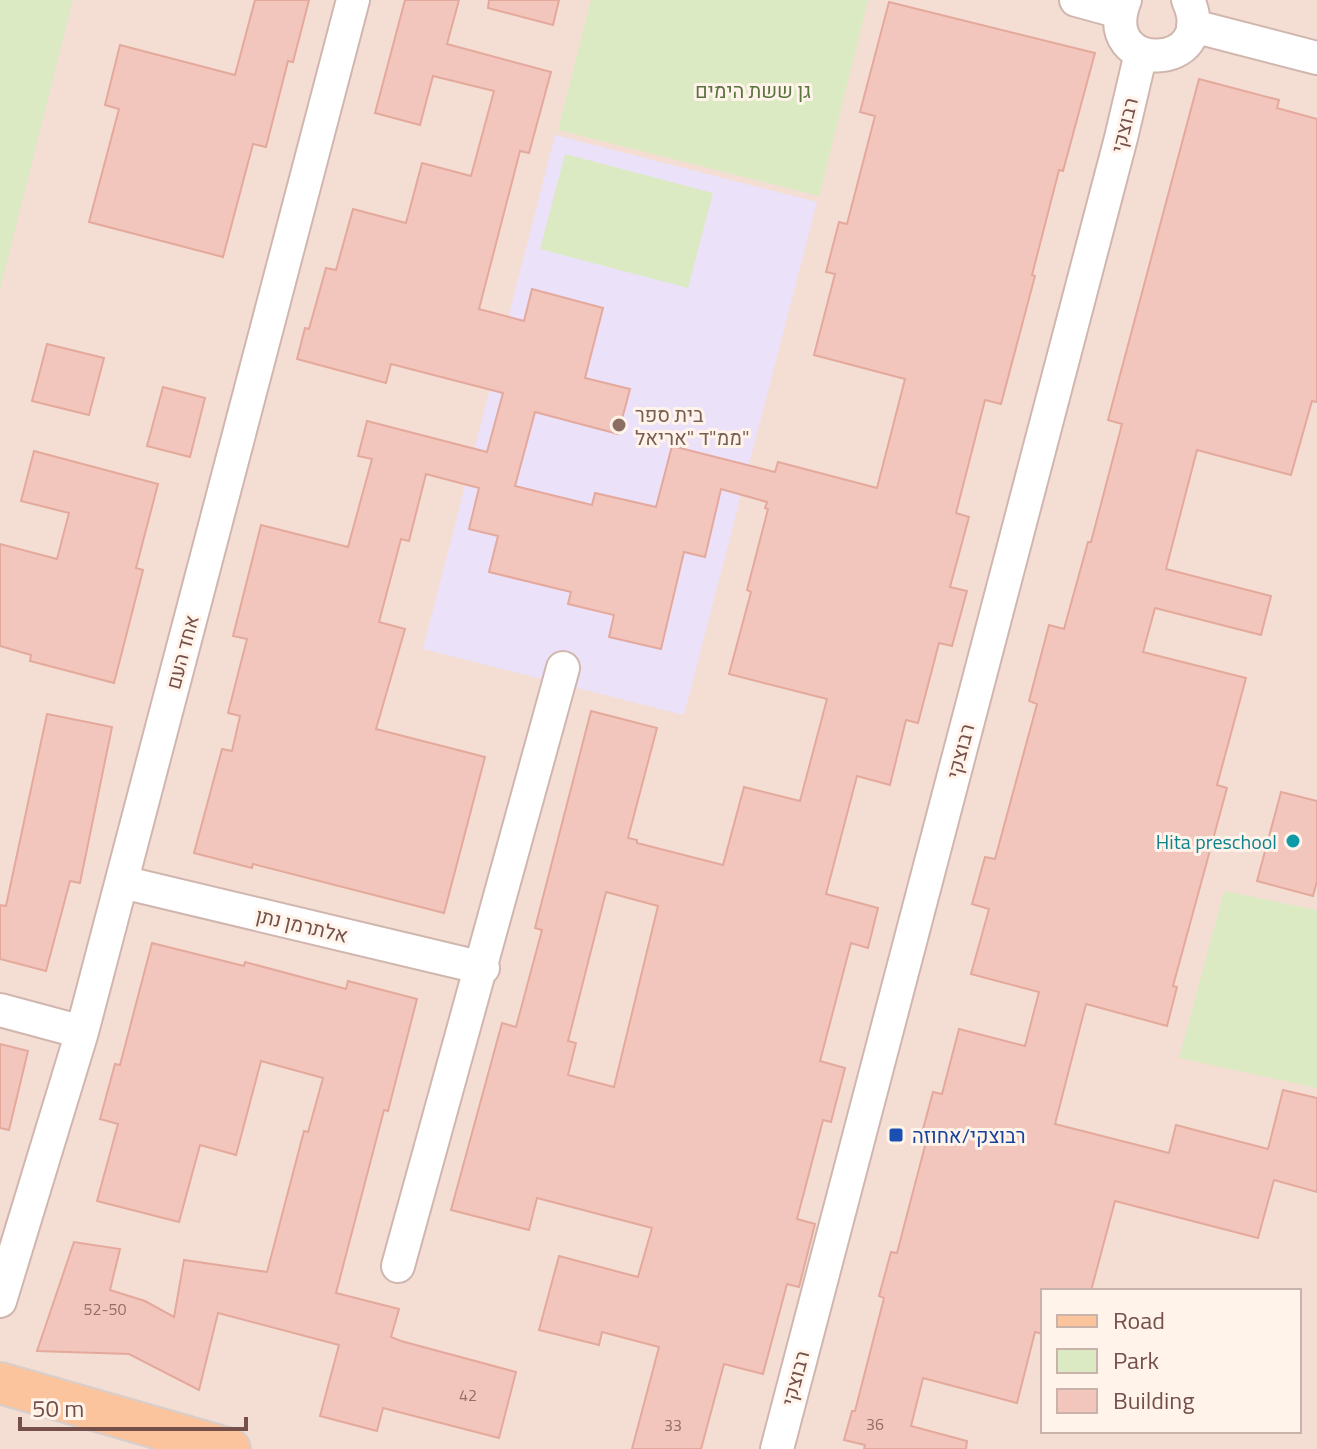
<svg xmlns="http://www.w3.org/2000/svg" width="1317" height="1449" viewBox="0 0 1317 1449" font-family="'Titillium Web',Heebo,sans-serif">
  <style>
    .residential { fill: #f4ded3; fill-rule: evenodd }
    .education { fill: #ebe1f8 }
    .green { fill: #dbeac3 }
    .building { fill: #f2c6bc; stroke: #e4a99c; stroke-width: 2; fill-rule: evenodd }
    .lines { fill: none; stroke-linecap: round; stroke-linejoin: round }
    .minor-casing { stroke: #d0b6ae; stroke-width: 36 }
    .major-casing { stroke: #d8cecc; stroke-width: 44 }
    .minor { stroke: #fff; stroke-width: 32 }
    .major { stroke: #fbc49d; stroke-width: 40 }
    .education-dot { fill: #8d6e63; stroke: #fff3ea; stroke-width: 3 }
    .culture-dot { fill: #0f9aa8; stroke: #fff3ea; stroke-width: 3 }
    .transit-dot { fill: #1a4fb4; stroke: #fff3ea; stroke-width: 3 }
    .labels { text-anchor: middle; dominant-baseline: central; stroke-width: 6; stroke-linejoin: round; paint-order: stroke }
    .number-label { font-size: 16px; fill: #946e66 }
    .park-label { font-size: 20px; fill: #5a743f; stroke: #fff3ea }
    .street-label { font-size: 20px; fill: #75504a; stroke: #fff3ea }
    .education-label { font-size: 20px; fill: #785e54; stroke: #fff3ea; text-anchor: start }
    .culture-label { font-size: 20px; fill: #0d838f; stroke: #fff3ea; text-anchor: end }
    .transit-label { font-size: 20px; fill: #164399; stroke: #fff3ea; text-anchor: start }
  </style>
  <rect width="100%" height="100%" fill="#fceee4"/>
  <path class="residential" d="M0,0H1317V1449H0ZM1043,1291H1299V1431H1043Z"/>
  <path class="education" d="M555,135L817,202L684,715L423,649Z"/>
  <path class="green" d="M0,0H73L0,289Z
    M591,0H868L819,196L558,130Z
    M565,154L713,193L688,288L540,249Z
    M1224,891L1317,910V1088L1179,1058Z"/>
  <path class="building" d="M255,0H309L293,62L288,61L266,147L253,144L223,257L89,222L119,109L105,105L120,45L235,75Z
    M405,0H459L447,44L551,72L529,153L520,151L479,309L524,321L532,289L603,308L585,378L630,389L618,434L535,412L515,486L592,505L595,493L656,507L672,446L775,472L778,462L877,488L905,379L814,355L835,274L826,272L839,222L847,224L875,116L860,112L889,2L1095,53L1063,171L1059,170L1032,275L1035,276L1001,404L985,400L956,513L969,517L950,587L967,591L952,646L939,643L918,723L906,720L890,785L857,776L826,894L878,908L868,948L851,943L820,1061L845,1068L831,1122L823,1120L797,1219L815,1224L799,1287L787,1284L763,1374L724,1364L701,1449H632L659,1347L602,1332L599,1345L539,1330L559,1256L638,1277L652,1228L537,1198L529,1230L451,1210L502,1023L516,1027L542,930L535,928L591,711L657,728L628,838L637,840V843L723,865L744,787L800,801L827,699L729,674L751,592L747,590L768,509L765,508L767,502L721,489L705,557L684,552L661,649L609,637L614,615L568,604L571,592L489,572L498,536L469,529L479,488L426,474L409,541L401,539L379,622L405,629L376,729L485,757L444,913L253,864L252,868L194,853L222,749L232,751L240,716L228,713L247,639L233,636L261,525L348,547L372,459L358,456L367,421L487,452L503,393L391,364L386,383L297,359L305,328L309,329L326,268L336,270L353,209L406,223L422,163L471,176L494,91L433,76L420,125L375,113ZM606,892L658,906L614,1087L568,1075L576,1043L568,1041Z
    M489,0H559L553,25L488,8Z
    M1199,79L1279,100L1277,108L1317,119V402L1312,401L1291,475L1197,450L1166,569L1271,596L1261,635L1155,608L1143,652L1246,678L1217,785L1227,788L1173,986L1177,987L1167,1026L1086,1004L1055,1124L1169,1153L1176,1125L1268,1149L1283,1090L1317,1098V1192L1274,1180L1258,1238L1115,1201L1091,1291H1043V1334L1035,1332L1017,1403L923,1378L911,1426L967,1441L966,1449H864L865,1445L844,1440L852,1411H855L884,1298L879,1296L891,1252L897,1253L926,1142L920,1140L933,1092L942,1094L959,1029L1025,1046L1039,992L971,974L989,909L972,904L985,857L995,859L1037,704L1029,701L1049,625L1064,629L1088,542H1091L1122,424L1108,420Z
    M47,344L104,358L89,415L32,401Z
    M163,387L205,398L190,457L147,446Z
    M34,451L158,484L136,568L143,570L114,683L30,661L31,655L0,646V544L57,559L69,513L21,501Z
    M47,714L112,727L80,883L70,881L46,971L0,959V905L6,906Z
    M1281,792L1317,801V881L1313,896L1257,881Z
    M152,943L244,966L245,962L346,989L348,981L417,999L388,1111L384,1110L336,1293L399,1309L391,1337L401,1341L516,1372L499,1438L383,1408L377,1431L320,1416L339,1345L218,1313L199,1390L129,1354L37,1351L74,1242L120,1249L110,1290L145,1301L174,1317L184,1260L267,1272L304,1131L308,1132L323,1078L261,1061L236,1155L200,1145L179,1222L97,1201L118,1124L100,1119L115,1064L120,1065Z
    M0,1044L28,1051L9,1130L0,1128Z"/>
  <g class="lines">
    <g class="minor-casing">
      <path id="minor" d="M1076,0L1120,12
        M1125,0C1095,76 1221,72 1188,0
        M1193,26L1317,58
        M122,882L483,968
        M0,1010L82,1032
        M398,1266L563,668
        M0,1301L82,1032L353,0
        M777,1449L1121,138L1141,53"/>
    </g>
    <g class="major-casing">
      <path id="major" d="M0,1383L230,1449"/>
    </g>
    <use href="#minor" class="minor"/>
    <use href="#major" class="major"/>
  </g>
  <circle class="education-dot" cx="619" cy="425" r="8"/>
  <circle class="culture-dot" cx="1293" cy="841" r="8"/>
  <rect class="transit-dot" x="888" y="1127" width="16" height="16" rx="4"/>
  <g class="labels">
    <g class="number-label">
      <text x="105" y="1309">52-50</text>
      <text x="468" y="1395">42</text>
      <text x="875" y="1424">36</text>
      <text x="673" y="1425">33</text>
    </g>
    <g class="park-label">
      <text x="753" y="90">גן ששת הימים</text>
    </g>
    <g class="street-label">
      <text transform="translate(1124 125) rotate(-76)">רבוצקי</text>
      <text transform="translate(182 652) rotate(-75)">אחד העם</text>
      <text transform="translate(960 751) rotate(-75)">רבוצקי</text>
      <text transform="translate(302 925) rotate(13)">אלתרמן נתן</text>
      <text transform="translate(795 1378) rotate(-75)">רבוצקי</text>
    </g>
    <g class="education-label">
      <text x="635" y="414">בית ספר<tspan x="635" dy="23">ממ"ד "אריאל"</tspan></text>
    </g>
    <g class="culture-label">
      <text x="1277" y="841">Hita preschool</text>
    </g>
    <g class="transit-label">
      <text x="912" y="1135">רבוצקי/אחוזה</text>
    </g>
  </g>
  <rect x="1041" y="1289" width="260" height="144" fill="#fff3ea" stroke="#c8b2aa" stroke-width="2"/>
  <rect x="1057" y="1315" width="40" height="12" fill="#fbc49d" stroke="#c8b2aa" stroke-width="2"/>
  <text x="1113" y="1329" font-size="24" fill="#75504a">Road</text>
  <rect x="1057" y="1349" width="40" height="24" fill="#dbeac3" stroke="#c8b2aa" stroke-width="2"/>
  <text x="1113" y="1369" font-size="24" fill="#75504a">Park</text>
  <rect x="1057" y="1389" width="40" height="24" fill="#f2c6bc" stroke="#c8b2aa" stroke-width="2"/>
  <text x="1113" y="1409" font-size="24" fill="#75504a">Building</text>
  <path d="M20 1417v12h226v-12" fill="none" stroke="#75504a" stroke-width="4"/>
  <text x="32" y="1417" font-size="24" fill="#75504a" stroke="#fff3ea" stroke-width="6" paint-order="stroke">50 m</text>
</svg>
